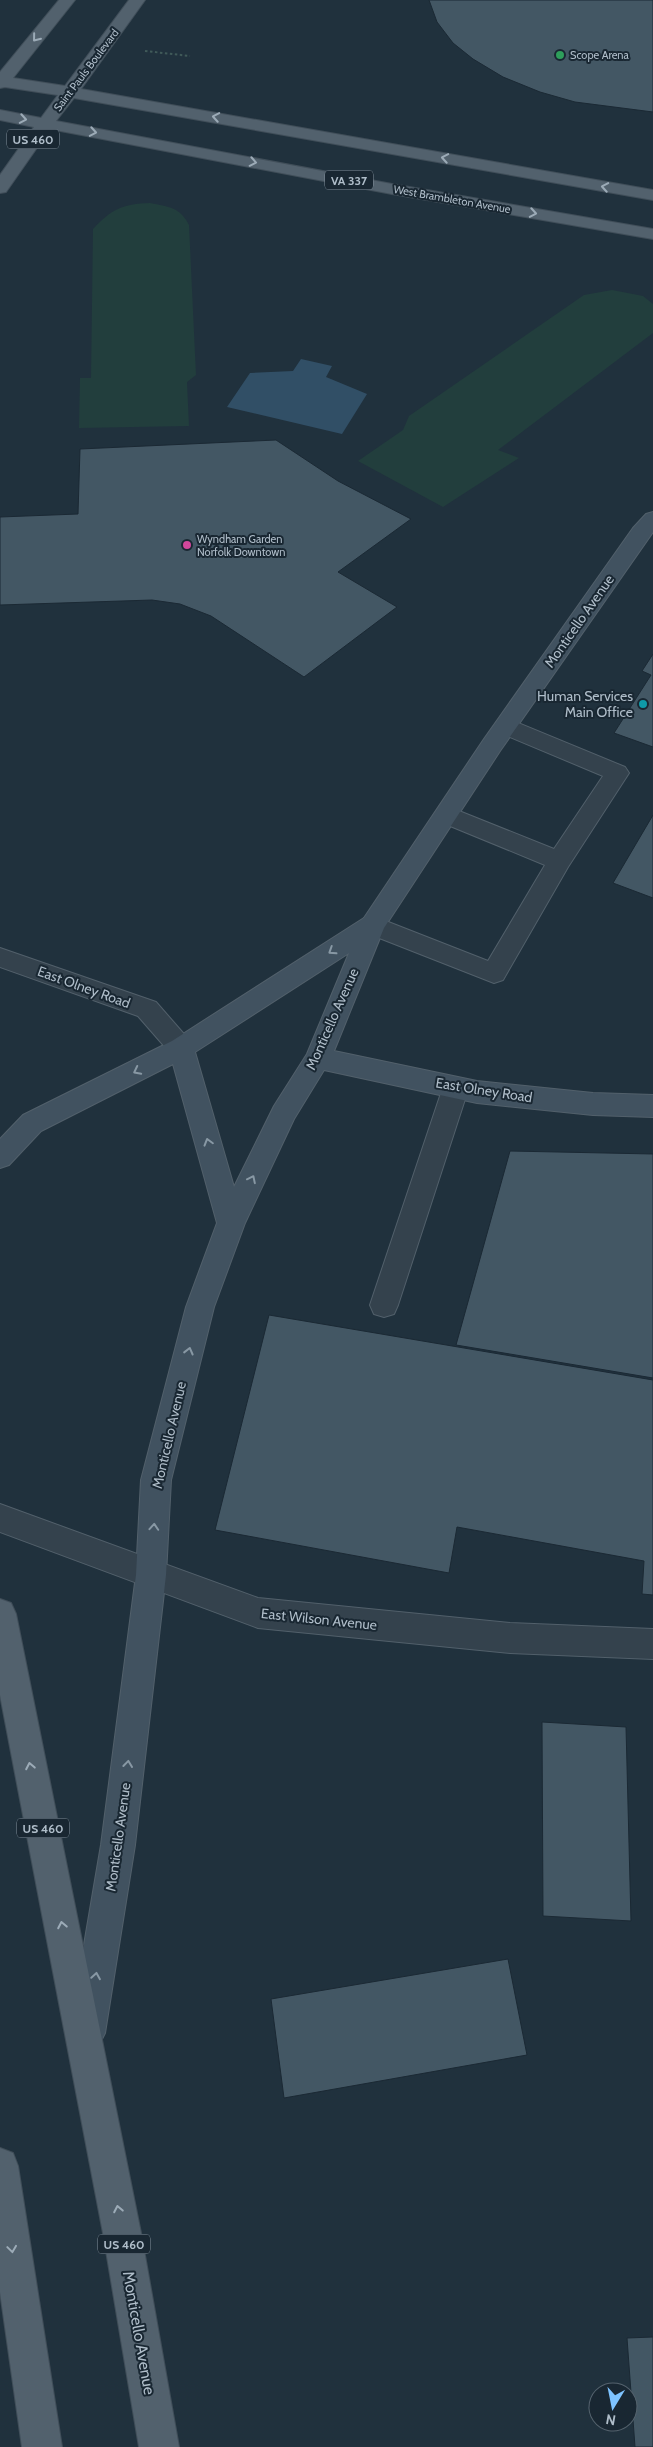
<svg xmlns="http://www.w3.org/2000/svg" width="653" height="2447" viewBox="0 0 653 2447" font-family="Cabin,sans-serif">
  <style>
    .green { fill: #223e3d }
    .water { fill: #314f66 }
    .building { fill: #435764; stroke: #1b2934 }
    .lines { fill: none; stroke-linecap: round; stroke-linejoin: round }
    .lane-casing { stroke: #52606b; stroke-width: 2 }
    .street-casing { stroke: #52606b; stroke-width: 2 }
    .secondary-casing { stroke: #52606b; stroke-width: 2 }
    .primary-casing { stroke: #404e59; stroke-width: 2 }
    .path { stroke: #405a59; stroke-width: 2; stroke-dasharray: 2.5 2.5; stroke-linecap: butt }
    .lane { fill: #34424d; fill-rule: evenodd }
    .street { fill: #34424d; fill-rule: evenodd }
    .secondary { fill: #415260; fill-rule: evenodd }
    .primary { fill: #52616d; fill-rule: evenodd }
    .oneway { stroke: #9cabb7 }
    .oneway2 { stroke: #8898a4 }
    .leisure-dot { fill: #2e9e5b; stroke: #192732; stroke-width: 2 }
    .hotel-dot { fill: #d1479c; stroke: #192732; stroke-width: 2 }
    .culture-dot { fill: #0f9aa8; stroke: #192732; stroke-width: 2 }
    .labels { text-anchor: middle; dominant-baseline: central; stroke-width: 4; stroke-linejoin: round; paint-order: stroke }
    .far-poi-label { font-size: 11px; fill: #afbdc9; stroke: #192732; text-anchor: start }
    .far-street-label { font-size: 11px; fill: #afbdc9; stroke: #192732 }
    .shield { fill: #192732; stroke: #82909c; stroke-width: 1 }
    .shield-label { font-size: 12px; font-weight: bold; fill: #afbdc9 }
    .street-label { font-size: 14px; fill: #afbdc9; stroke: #192732 }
    .poi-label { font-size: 14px; fill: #afbdc9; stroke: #192732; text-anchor: end }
    .near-street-label { font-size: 16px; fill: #afbdc9; stroke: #192732 }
  </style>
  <rect width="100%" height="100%" fill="#20313d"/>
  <path class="green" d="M150,203C169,207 180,207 189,225L196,375L187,382L189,426L79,428L80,378H91L93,229C112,209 122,204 150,203Z
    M612,290L643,296L653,304V333L498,450L519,458L443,507L358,461L403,430L409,416L584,295Z"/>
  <path class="water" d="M301,359L332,366L326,377L367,394L342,434L227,407L250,373L293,371Z"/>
  <path class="building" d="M429,0H653V112L575,102L540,92L503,77L473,59L453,43L437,22Z
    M276,440L338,481L411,519L338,572L397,607L304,677L211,616L180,604L152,600L0,605V517L78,514L80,449Z
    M653,654V747L614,733L651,675L642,671Z
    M653,815V898L613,883Z
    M510,1151L653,1154V1378L456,1345Z
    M269,1315L653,1380V1595L642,1594L644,1561L457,1527L449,1573L215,1530Z
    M542,1722L626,1727L631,1921L543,1916Z
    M508,1959L527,2055L284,2098L271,1999Z
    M653,2337V2447H635L627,2338Z"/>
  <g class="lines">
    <g class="lane-casing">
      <path id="lane" d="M506,718L625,767L629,773L568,867L503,980L494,983L364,932L361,925L364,918L373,916L488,961L545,865L438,821L434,815L438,809L446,807L454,809L554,849L603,776L498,732L495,726L498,720Z
        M456,1077L465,1080L469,1087L398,1305L394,1314L384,1317L374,1314L370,1305L443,1087L447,1080Z"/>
    </g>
    <g class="street-casing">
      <path id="street" d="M0,948L156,1002L190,1041L194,1048L190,1055L181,1058L172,1055L138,1016L0,967Z
        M0,1504L258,1598L510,1623L653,1629V1659L510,1653L258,1628L0,1532Z"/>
    </g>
    <g class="secondary-casing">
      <path id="secondary" d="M653,512V532L500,751L384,928L334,1051L477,1081L593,1093L653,1095V1117L593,1115L477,1103L324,1070L294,1119L245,1223L214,1307L171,1480L166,1575L135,1845L105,2033L99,2045L87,2051L75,2045L69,2033L101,1845L136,1575L141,1480L186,1307L217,1223L173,1064L41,1131L9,1165L0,1168V1139L23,1115L172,1041L364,918L484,739L633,528L646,514ZM349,953L307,1054L274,1106L234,1187L195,1052Z"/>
    </g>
    <g class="primary-casing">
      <path id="primary" d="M59,0H75L13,78L65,86L129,0H145L81,89L653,190V200L74,98L56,121L392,184L653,229V239L392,194L50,129L6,192L0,193V175L34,127L0,120V110L41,118L58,95L5,87L0,88V72Z
        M0,1599L11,1603L16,1614L141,2233L179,2447H139L103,2233L0,1695Z
        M0,2148L13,2153L18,2166L62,2447H22L0,2292Z"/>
    </g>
    <path class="path" d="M145,51L190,56"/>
    <use href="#lane" class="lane"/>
    <use href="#street" class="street"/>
    <use href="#secondary" class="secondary"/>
    <use href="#primary" class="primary"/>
  </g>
  <defs><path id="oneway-chevron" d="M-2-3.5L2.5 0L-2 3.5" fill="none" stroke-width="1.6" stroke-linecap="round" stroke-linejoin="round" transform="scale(1.25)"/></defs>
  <g class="oneway">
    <use href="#oneway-chevron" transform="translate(36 38) rotate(129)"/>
    <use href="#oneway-chevron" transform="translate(216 117) rotate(-170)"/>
    <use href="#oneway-chevron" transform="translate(23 119) rotate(10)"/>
    <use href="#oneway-chevron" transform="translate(93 132) rotate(10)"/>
    <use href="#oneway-chevron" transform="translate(445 158) rotate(-170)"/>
    <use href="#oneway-chevron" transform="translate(253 162) rotate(11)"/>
    <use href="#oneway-chevron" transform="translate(605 187) rotate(-170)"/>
    <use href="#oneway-chevron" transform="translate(533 213) rotate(10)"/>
    <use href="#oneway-chevron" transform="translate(30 1766) rotate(-101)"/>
    <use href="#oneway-chevron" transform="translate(62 1925) rotate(-101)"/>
    <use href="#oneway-chevron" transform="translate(118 2209) rotate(-101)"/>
    <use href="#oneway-chevron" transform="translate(12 2249) rotate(82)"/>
  </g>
  <g class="oneway2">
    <use href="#oneway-chevron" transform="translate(332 951) rotate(147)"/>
    <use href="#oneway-chevron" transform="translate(137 1071) rotate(153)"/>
    <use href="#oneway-chevron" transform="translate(208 1142) rotate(-106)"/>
    <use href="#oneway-chevron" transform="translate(252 1179) rotate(-64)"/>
    <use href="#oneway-chevron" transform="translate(189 1351) rotate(-76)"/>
    <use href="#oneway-chevron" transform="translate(154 1527) rotate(-86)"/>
    <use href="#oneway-chevron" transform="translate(128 1764) rotate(-83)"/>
    <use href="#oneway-chevron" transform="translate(96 1976) rotate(-81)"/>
  </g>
  <circle class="leisure-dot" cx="560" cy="55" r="5"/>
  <circle class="hotel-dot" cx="187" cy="545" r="5"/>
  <circle class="culture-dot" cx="643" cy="704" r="5"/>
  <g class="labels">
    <g class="far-poi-label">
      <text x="570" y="55">Scope Arena</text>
      <text x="197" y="539">Wyndham Garden<tspan x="197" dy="13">Norfolk Downtown</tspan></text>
    </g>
    <g class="far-street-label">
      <text transform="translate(86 70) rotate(-53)">Saint Pauls Boulevard</text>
      <text transform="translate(452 199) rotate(10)">West Brambleton Avenue</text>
    </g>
    <g class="shield">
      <rect x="7" y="129.5" width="52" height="19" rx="4"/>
      <rect x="325" y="170.5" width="48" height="19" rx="4"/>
      <rect x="17" y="1818.5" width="52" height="19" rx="4"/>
      <rect x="98" y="2234.5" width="52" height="19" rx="4"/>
    </g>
    <g class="shield-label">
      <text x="33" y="139">US 460</text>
      <text x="349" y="180">VA 337</text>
      <text x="43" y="1828">US 460</text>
      <text x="124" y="2244">US 460</text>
    </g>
    <g class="street-label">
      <text transform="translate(579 621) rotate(-55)">Monticello Avenue</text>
      <text transform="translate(84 987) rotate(20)">East Olney Road</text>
      <text transform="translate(332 1019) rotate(-66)">Monticello Avenue</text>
      <text transform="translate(484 1090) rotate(9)">East Olney Road</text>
      <text transform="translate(169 1435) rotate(-77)">Monticello Avenue</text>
      <text transform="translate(319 1619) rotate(6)">East Wilson Avenue</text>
      <text transform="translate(118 1837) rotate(-82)">Monticello Avenue</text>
    </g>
    <g class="poi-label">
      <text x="633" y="696">Human Services<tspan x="633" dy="16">Main Office</tspan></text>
    </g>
    <g class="near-street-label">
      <text transform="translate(139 2333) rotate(80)">Monticello Avenue</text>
    </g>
  </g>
  <g transform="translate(613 2407) rotate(190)"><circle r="24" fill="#192732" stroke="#55636e"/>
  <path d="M0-4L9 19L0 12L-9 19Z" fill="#7ec3ff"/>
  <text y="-8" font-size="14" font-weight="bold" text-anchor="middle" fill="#afbdc9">N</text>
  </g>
</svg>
